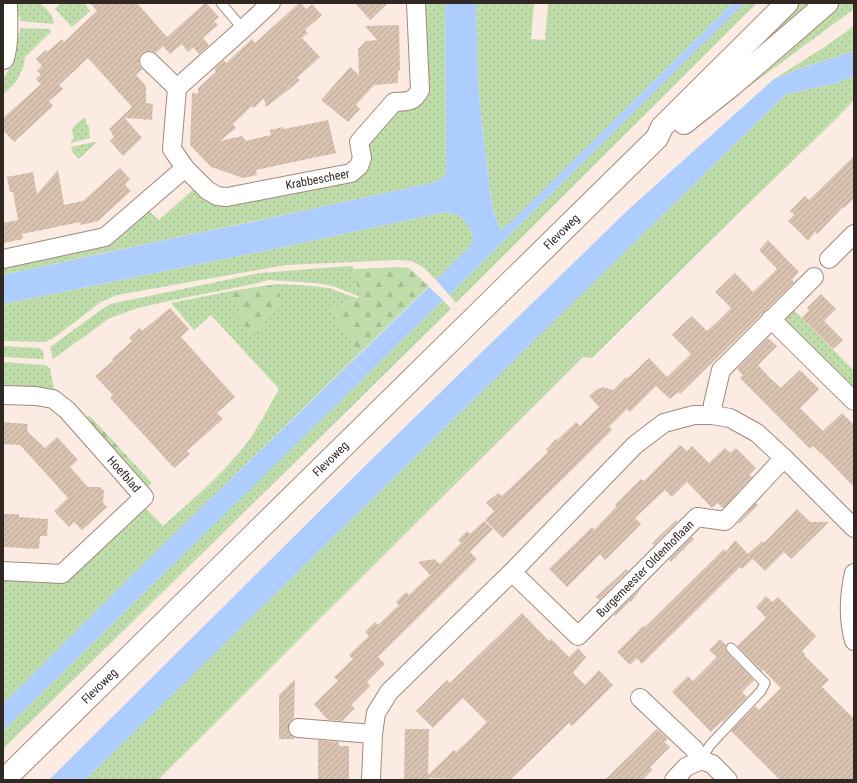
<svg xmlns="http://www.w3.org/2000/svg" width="857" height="783" viewBox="0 0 857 783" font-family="'Roboto Condensed',sans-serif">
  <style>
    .grass { fill: url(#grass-dots) }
    .forest { fill: url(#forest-firs) }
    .water { fill: #adcdfe }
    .building { fill: url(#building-hatch) }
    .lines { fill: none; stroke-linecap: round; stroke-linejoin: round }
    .service-casing { stroke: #a2897c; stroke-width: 11 }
    .minor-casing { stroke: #a2897c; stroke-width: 20 }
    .tertiary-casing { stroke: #a2897c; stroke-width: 24 }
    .secondary-casing { stroke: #a2897c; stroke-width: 24 }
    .service { stroke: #fff; stroke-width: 9 }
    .minor { stroke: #fff; stroke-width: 18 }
    .tertiary { stroke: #fff; stroke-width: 22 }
    .secondary { stroke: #fff; stroke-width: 22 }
    .labels { text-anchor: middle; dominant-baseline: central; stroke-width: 3.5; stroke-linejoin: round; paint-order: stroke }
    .street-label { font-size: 12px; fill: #322823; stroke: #fff }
  </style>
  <defs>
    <pattern id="grass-dots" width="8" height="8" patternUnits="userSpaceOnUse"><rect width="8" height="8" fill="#bfddaa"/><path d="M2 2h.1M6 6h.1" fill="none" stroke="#a5be92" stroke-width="1.8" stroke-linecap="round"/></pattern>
    <pattern id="forest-firs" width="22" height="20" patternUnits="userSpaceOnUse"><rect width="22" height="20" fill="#bfddaa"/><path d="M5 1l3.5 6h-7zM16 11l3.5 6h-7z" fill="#a5be92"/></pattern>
    <pattern id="building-hatch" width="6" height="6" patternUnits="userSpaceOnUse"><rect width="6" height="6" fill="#d9c2b0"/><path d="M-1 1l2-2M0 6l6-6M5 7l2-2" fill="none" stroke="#bba797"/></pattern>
  </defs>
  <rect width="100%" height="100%" fill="#fcebe3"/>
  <path class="grass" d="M15,3H40C46,9 55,15 53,24L20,21V17L15,16Z
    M61,3H84L90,11L72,27L55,9Z
    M424,3H445L446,174L436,182C292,214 147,243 3,275V267L110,244L147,209L159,220L196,187L212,203L351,178L367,144L397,108L412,107Z
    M476,3H534L531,39L545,40L548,3H733L510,223L500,230L492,206L483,135L478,82Z
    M744,3H757L456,303L449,295Z
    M798,3H814L715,84Z
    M841,3H854V9L705,119L703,114Z
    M854,26V51L796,70L774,79L826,46Z
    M20,28L51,29L50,33L25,57L24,65L20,74L16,82L5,93C3,90 2,87 4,84L3,83V79L10,67L14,57L15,34L20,33Z
    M854,76V100L837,118L745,207L592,358L583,357L158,780H85L786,94L836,83Z
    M84,118L87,120L86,123L89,127L90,138L71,143V140L74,139L72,130L76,124Z
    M94,142H97L79,159L73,153L71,147Z
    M445,212L455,214L462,218L471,231L473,238L472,244L436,280L424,268L412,261L398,260L286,265L117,295L101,302L55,337L45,342L3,341V304L283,247Z
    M353,266L360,297L333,286L315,283L269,280L249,285L178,299L138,308L110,318L53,359L50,347L101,310L110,304L260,273L335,267Z
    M275,284L301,285L329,288L356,298L332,311L360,353L128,579L3,704V578L57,581L145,507L163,526C192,500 222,475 246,444C259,427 268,408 279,389L211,315L194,330L171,303L226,292Z
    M443,300L451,309L3,749V731Z
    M794,310L854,371V393L784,319Z
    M3,346L40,348L43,351L44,359L3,357Z
    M3,362L45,365L50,368L55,393L3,390Z"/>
  <path class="forest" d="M398,267L409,268L429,286L360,353L332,311L359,297L354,269Z
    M269,286H275L280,295L281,305L262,325V330L258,334C246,332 243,327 236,318L245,310L238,302H235L229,295V292Z
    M89,415L152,483L147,487L85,419Z"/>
  <path class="water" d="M445,3H476L478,82L483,135L492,206L500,230L510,223L733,3H744L449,295L436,280L472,244L473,238L471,231L462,218L455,214L445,212L283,247L3,304V275L184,236L252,222L436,182L446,174Z
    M854,51V76L836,83L786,94L85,780H49L370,461L629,209L774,79L796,70Z
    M429,287L443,300L3,731V704L128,579Z"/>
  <path class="building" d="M90,3H137L167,37L205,3H206L219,17L214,21L218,25L203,38L209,45L199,54L193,47L188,52L182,44L170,54L163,46L156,53L152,51H146L141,54L139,58V64L142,69L136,75L146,86V103L153,104L152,120L145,119V121L143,119L125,118L142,138L123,156L110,141L114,137L111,133L112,132L109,129L132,107L88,58L59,85L63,89L49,101L53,106L14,142L3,130V118L41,84L36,79L41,74L37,71L42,66L36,59L46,50L47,52L62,39L64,42L97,11Z
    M299,3H301L306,9L312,4L322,15L305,30L308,33L302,38L320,57L297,78L300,80L287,91L266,107L264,98L254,108L252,106L233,124L236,128L220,141L242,136L246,141L271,135L270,130L283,127L284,129L328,120L336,153L256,170L257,175L243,178L211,167L190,145L192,93L198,94V88L216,72L214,69L224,60L226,63L252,39L255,43Z
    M355,3H388L370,20Z
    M399,25L400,70L398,71V83L374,85L356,105L360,109L348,122L321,100L350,67L359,75L358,49L366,41L377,40L365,26Z
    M854,156V198L844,208L843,207L817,234L815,232L808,241L788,221L794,215L790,211L805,196L809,200Z
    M120,168L130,179L125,185L131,191L98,221L81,225L80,222L22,234L23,239L3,243V223L18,220L13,192H10L7,177L33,172L37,194L58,170L64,205L83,201Z
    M768,240L799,272L792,280L794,282L680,394L678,392L670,399L656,386L630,412L627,409L609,427L612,430L503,538L485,520L494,511L486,503L498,493L502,496L548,452L546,450L556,439L557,440L576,422L580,426L599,407L589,396L596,390L603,387L613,390L626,377L628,378L649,358L667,377L691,354L672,335L681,326L692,316L707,331L719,320L731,308L715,292L735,273L753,292L777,269L759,250Z
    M821,294L836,309L824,321L843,340L833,349L802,318L809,310L807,308Z
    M170,308L189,329L181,337L235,397L217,413L223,419L187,451L190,454L174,468L110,398L113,395L95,376L113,361L112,359L132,341L129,338L140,328L142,331Z
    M768,338L777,346L758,365L769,377L781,388L800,370L819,389L800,408L823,431L842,413L854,425V487L821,453V454L813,446L810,449L740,378L743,375L737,369Z
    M3,422L28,424L27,431L45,448L57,437L78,460L70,467L88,487H100L104,491L103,503L107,507L82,530L74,522L69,527L54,511L68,498L20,445L3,444Z
    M680,445L687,451L692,446L709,463L725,448L730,453L736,448L756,468L749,475L752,477L723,508L718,503L712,508L687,482L672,497L665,490L635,518L641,524L605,560L600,554L567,587L549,569L592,527L594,530L617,506L615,505L641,479L644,481Z
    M756,503L758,505L739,524L738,523Z
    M797,509L810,522H829L791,559L784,552L765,571L753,559L742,569L740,567L642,664L637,658L630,665L617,652L643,626L645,627L724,549L726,552L735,540L748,554L762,541L764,543Z
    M3,514H19V517L48,519L47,536H40L39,549L3,547Z
    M676,520L677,522L654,545L652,543Z
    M484,521L493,529L470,552L477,559L378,657L385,664L367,682L370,686L351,705L355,708L342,721L328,720L314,704L338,681L334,677L353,659L349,655L369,636L365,632L375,622L378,625L399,605L396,602L406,592L409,595L430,575L418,562L434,559L440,564L461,543L458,540L467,531L470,534Z
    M692,537L694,539L671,562L669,560Z
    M626,569L628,571L599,600L596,597Z
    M643,586L631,602L630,601L615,616L614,615Z
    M766,596L772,602L778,597L816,636L802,651L805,654L804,655L829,680L822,687L854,719V780H780L731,731L755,706L759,710L781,688L763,670L762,671L737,646L766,618L756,607Z
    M522,613L549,641L551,639L569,657L578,648L586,657L573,673L585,685L599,670L613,685L572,726L569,723L510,780H457L456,779L428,778V780H404L405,729H429L428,775L454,750L456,752L467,742L487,722L463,698L433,728L416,711L447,680L450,683Z
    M720,639L726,645L725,649L727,652L754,680L742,692L747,697L723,722L722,721L711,732L672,692L688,676L693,681L717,657L709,650Z
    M295,679L294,718L290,722L288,728L289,733L294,738V739H279V695Z
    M657,729L668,739L664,742L670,747L650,767L652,770L642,780H605Z
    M318,740L339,742V746H349V780H318Z"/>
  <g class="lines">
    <g class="service-casing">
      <path id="service" d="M221,3L243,29
        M701,760L710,745L761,691L765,683L731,648"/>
    </g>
    <g class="minor-casing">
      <g id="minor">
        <path id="s1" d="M271,3L243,29L177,88L172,149L185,168L207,190L217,196L227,197L351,173L359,166L362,158L359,142L394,102C407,101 413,103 420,90L416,3"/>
        <path d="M149,61L177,88"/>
        <path d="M3,259L105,237L185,168"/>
        <path d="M829,259L854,234"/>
        <path d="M771,319L854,401"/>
        <path id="s2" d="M3,395L36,396L53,399L67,410L144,497L62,574L3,571"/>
        <path d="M712,415L713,404L721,370L814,277"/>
        <path id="s3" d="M512,572L578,636L697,517L725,521L784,458"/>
        <path d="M854,573C849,595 848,619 854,641"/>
        <path d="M640,698L694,749L701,760"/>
        <path d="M298,728L373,734"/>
        <path d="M371,780L373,734L376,713L389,692L512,572L635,445L664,423L694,415H712L730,418L757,433L784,458L854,528"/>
        <path d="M674,780L686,767L701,760L712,764L728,780"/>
      </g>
    </g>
    <g class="tertiary-casing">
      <path id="tertiary" d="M3,58C8,40 6,21 6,3"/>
    </g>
    <g class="secondary-casing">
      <g id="secondary">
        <path d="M684,123L732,85L827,3"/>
        <path id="s4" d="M4,780L657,138L662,127L787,3"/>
      </g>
    </g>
    <use href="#service" class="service"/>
    <use href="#minor" class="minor"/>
    <use href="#tertiary" class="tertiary"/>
    <use href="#secondary" class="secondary"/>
  </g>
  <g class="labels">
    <g class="street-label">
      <text stroke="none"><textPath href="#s1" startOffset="356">Krabbescheer</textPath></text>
      <text stroke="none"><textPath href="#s4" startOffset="782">Flevoweg</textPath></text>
      <text stroke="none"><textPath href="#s4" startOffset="458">Flevoweg</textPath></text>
      <text stroke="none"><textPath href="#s2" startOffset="154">Hoefblad</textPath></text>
      <text stroke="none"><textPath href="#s3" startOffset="187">Burgemeester Oldenhoflaan</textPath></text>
      <text stroke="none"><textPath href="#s4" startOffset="134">Flevoweg</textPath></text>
    </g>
  </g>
  <rect width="857" height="783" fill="none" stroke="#322823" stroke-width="8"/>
</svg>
